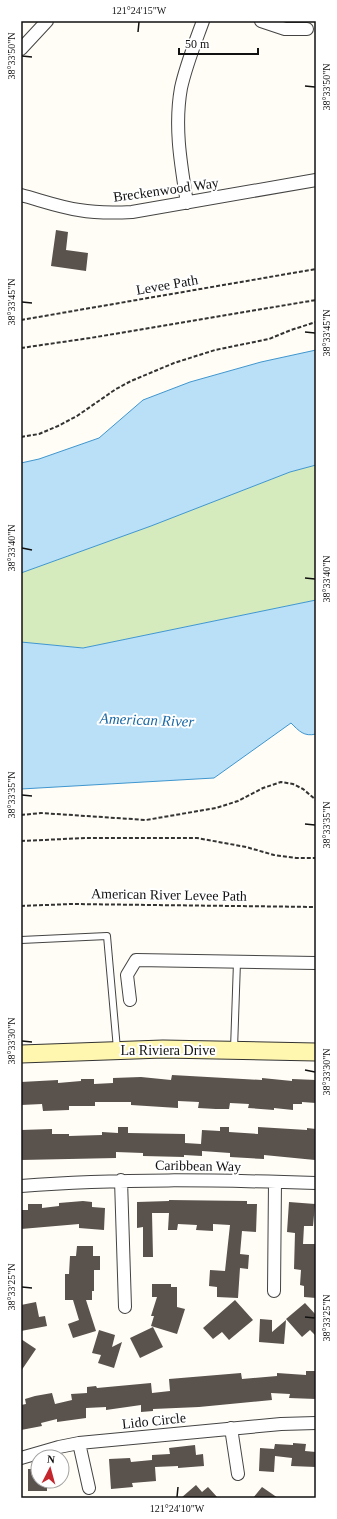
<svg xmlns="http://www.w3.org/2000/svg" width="337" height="1519" viewBox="0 0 337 1519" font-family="'Times New Roman',serif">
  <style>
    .green { fill: #d5ebbd }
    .water { fill: #b9e0f7; stroke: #3f96cf }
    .building { fill: #5a524d }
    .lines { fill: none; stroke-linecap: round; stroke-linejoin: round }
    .lane-casing { stroke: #444; stroke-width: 8 }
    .street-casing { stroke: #444; stroke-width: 14 }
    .secondary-casing { stroke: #333; stroke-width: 19 }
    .path { stroke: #333; stroke-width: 2; stroke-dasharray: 4 2; stroke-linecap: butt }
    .lane { stroke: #fff; stroke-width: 6 }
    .street { stroke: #fff; stroke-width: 12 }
    .secondary { stroke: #fff6b0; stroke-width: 17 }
    .ticks { fill: none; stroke: #111; stroke-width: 1.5 }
    .labels { text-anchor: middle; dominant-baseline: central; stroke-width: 4; stroke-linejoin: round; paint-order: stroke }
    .street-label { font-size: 14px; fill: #111; stroke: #fff }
    .water-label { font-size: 15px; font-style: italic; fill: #1768a6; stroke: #fff }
    .neatline { fill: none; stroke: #111; stroke-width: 1.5 }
    .ticks-label { font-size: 10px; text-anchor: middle; fill: #111 }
  </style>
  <rect width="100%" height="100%" fill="#fffdf5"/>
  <path class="green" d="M316,465V600L83,648L21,642V573L151,526L290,472Z"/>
  <path class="water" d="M316,350V465L290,472L151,526L21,573V463L39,459L99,438L143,400L190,382L261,362Z
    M316,600V734C304,737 299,731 291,723L214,778L21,789V642L83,648Z"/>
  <path class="building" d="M56,230L68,232L66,250L88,253L86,271L51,266Z
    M172,1075L262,1080V1078L292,1081V1079L316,1080V1103L302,1102V1104H293V1110L274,1108V1110L248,1108L249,1104L230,1103L229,1109H216L198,1108L199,1102L178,1101V1108L131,1105V1102H95V1106H69V1110L43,1111L42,1104L21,1105V1082L58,1080V1083L81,1081V1079H94V1084L113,1083V1078L141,1077L171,1080Z
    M118,1127H128V1133L185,1134V1143L201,1144L202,1130L220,1131V1127H229V1132L258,1134V1127L307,1130V1128L316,1129L315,1160L264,1155V1159L230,1157V1153L202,1151V1156L184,1155V1157L143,1156V1153L116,1152V1158L21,1160V1130L52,1129V1134H69V1136L102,1135V1132L118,1133Z
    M169,1200L247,1201V1204H257L256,1232L242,1231L240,1254L249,1255L248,1269L240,1268L238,1298L217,1297V1287L209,1286L210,1270L225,1271L230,1225L213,1224V1231L196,1230L197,1225L178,1224L177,1230H168L169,1213H152L153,1257H143V1227L137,1228V1202L169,1201Z
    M83,1201L92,1202V1207L105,1208L104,1230L79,1228V1224L21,1229V1210H28V1204H42V1208L59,1206V1203Z
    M289,1202L315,1204L313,1226H304L303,1244H316V1298L304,1297V1286L300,1285L301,1270L294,1269L295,1233L287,1232Z
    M77,1246H93V1256H100V1270H94V1291H92V1300H86L96,1331L73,1338L68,1324L79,1320L73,1300H65V1274H69L70,1256H76Z
    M152,1284H171V1287H177V1307L185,1309L177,1334L151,1326L154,1316H151L157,1297H152Z
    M235,1300L253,1320L229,1340L222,1332L213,1339L203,1328Z
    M36,1302L39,1317L45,1316L47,1326L21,1331V1305Z
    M305,1303L316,1315V1336L310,1330L302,1337L286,1319Z
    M260,1319L272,1320V1332L286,1320L284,1344L259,1342Z
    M153,1327L163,1347L140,1358L130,1338Z
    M99,1330L115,1335L112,1347L122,1342L114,1368L98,1363L101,1355L92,1353Z
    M21,1339L36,1349L21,1371Z
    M306,1371H316V1399L289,1398L290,1394L271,1393L272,1400L199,1407L153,1409V1411L141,1412V1405L106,1410V1407L86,1408V1418L57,1422V1419L41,1423L42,1426L21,1430V1405L26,1404L25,1399L35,1396L52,1393L55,1404L72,1400L71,1394L87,1393V1387L96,1386L97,1388L151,1383L152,1393L170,1391L169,1379L241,1373L242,1379L277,1376V1373L306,1375Z
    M293,1443L306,1444L305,1451L316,1452V1467L291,1466L292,1458L275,1456L274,1472L259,1471L260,1448L274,1449L275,1444L293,1445Z
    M195,1445L196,1455L203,1454L204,1466L178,1468V1466L155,1467L156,1481L132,1483L133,1487L111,1489L109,1459L130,1458L131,1462L152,1460V1455L170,1454L169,1448Z
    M28,1469H38V1481H47V1491H28Z
    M196,1485L202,1492L208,1487L218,1498H181Z
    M262,1487L278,1498H253Z"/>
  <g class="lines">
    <g class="lane-casing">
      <path id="lane" d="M21,940L107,936L117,1049
        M234,1049L237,962"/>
    </g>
    <g class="street-casing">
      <path id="street" d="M261,21L285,29H307
        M21,49L47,21
        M21,195C40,200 59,207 79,210C96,213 114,213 132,212L316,180
        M187,203C181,165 174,127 181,88C186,65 195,43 203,21
        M130,1000L127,975L136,960L316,963
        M121,1180L125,1307
        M21,1186C119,1178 218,1180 316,1183
        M274,1291L275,1182
        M231,1428L238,1474
        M79,1443L89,1488
        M21,1458L59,1447L79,1443L281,1424L316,1423"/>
    </g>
    <g class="secondary-casing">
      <path id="secondary" d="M21,1054L163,1049L316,1052"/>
    </g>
    <path class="path" d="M21,320L316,269
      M21,348L90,338L316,300
      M21,437L39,434L58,426L77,416L116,389L131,381L174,363L215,350L269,339L291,330L316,322
      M21,815L41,813L146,820L216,808L238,801L263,788L281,782L293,784L303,789L316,800
      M21,841L85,838H197L246,847L274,855L296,858H316
      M21,906L71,904L316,907"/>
    <use href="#lane" class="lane"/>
    <use href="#street" class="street"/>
    <use href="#secondary" class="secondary"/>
  </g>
  <path class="ticks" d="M138,32L139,22M22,56L32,57M305,86L315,87M22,302L32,303M305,332L315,333M22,548L32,550M305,578L315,579M22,795L32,796M305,824L315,825M22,1041L32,1042M305,1070L315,1072M22,1287L32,1288M305,1317L315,1318M177,1497L178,1487"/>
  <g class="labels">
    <g class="street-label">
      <text transform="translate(166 190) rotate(-8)">Breckenwood Way</text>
      <text transform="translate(167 285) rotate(-10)">Levee Path</text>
      <text transform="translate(169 895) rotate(1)">American River Levee Path</text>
      <text x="168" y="1050">La Riviera Drive</text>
      <text transform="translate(198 1166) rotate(1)">Caribbean Way</text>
      <text transform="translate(154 1421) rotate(-6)">Lido Circle</text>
    </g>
    <g class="water-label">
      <text transform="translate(147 720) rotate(2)">American River</text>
    </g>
  </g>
  <rect width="337" height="1519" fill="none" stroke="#ffffff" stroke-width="44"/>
  <g transform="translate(50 1469) rotate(6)"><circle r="19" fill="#ffffff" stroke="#a0a0a0"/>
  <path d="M0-3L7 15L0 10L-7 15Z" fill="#c4262e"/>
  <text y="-6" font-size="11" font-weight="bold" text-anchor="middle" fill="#111111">N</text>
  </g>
  <path d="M179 48v6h79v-6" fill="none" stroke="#111111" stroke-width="2"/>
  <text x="185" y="48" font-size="12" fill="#111111" stroke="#ffffff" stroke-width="3" paint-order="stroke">50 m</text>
  <rect x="22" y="22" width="293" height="1475" class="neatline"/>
  <g class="ticks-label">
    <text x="139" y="14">121°24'15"W</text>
    <text transform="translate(11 56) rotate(-90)" y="4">38°33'50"N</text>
    <text transform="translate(326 87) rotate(-90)" y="4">38°33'50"N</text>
    <text transform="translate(11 302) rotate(-90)" y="4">38°33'45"N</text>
    <text transform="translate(326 333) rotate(-90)" y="4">38°33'45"N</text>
    <text transform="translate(11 548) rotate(-90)" y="4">38°33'40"N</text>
    <text transform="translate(326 579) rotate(-90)" y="4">38°33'40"N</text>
    <text transform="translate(11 795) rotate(-90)" y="4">38°33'35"N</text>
    <text transform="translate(326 825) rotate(-90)" y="4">38°33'35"N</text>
    <text transform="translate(11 1041) rotate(-90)" y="4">38°33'30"N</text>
    <text transform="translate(326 1072) rotate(-90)" y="4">38°33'30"N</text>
    <text transform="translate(11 1287) rotate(-90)" y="4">38°33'25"N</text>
    <text transform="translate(326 1318) rotate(-90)" y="4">38°33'25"N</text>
    <text x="177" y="1512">121°24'10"W</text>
  </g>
</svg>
